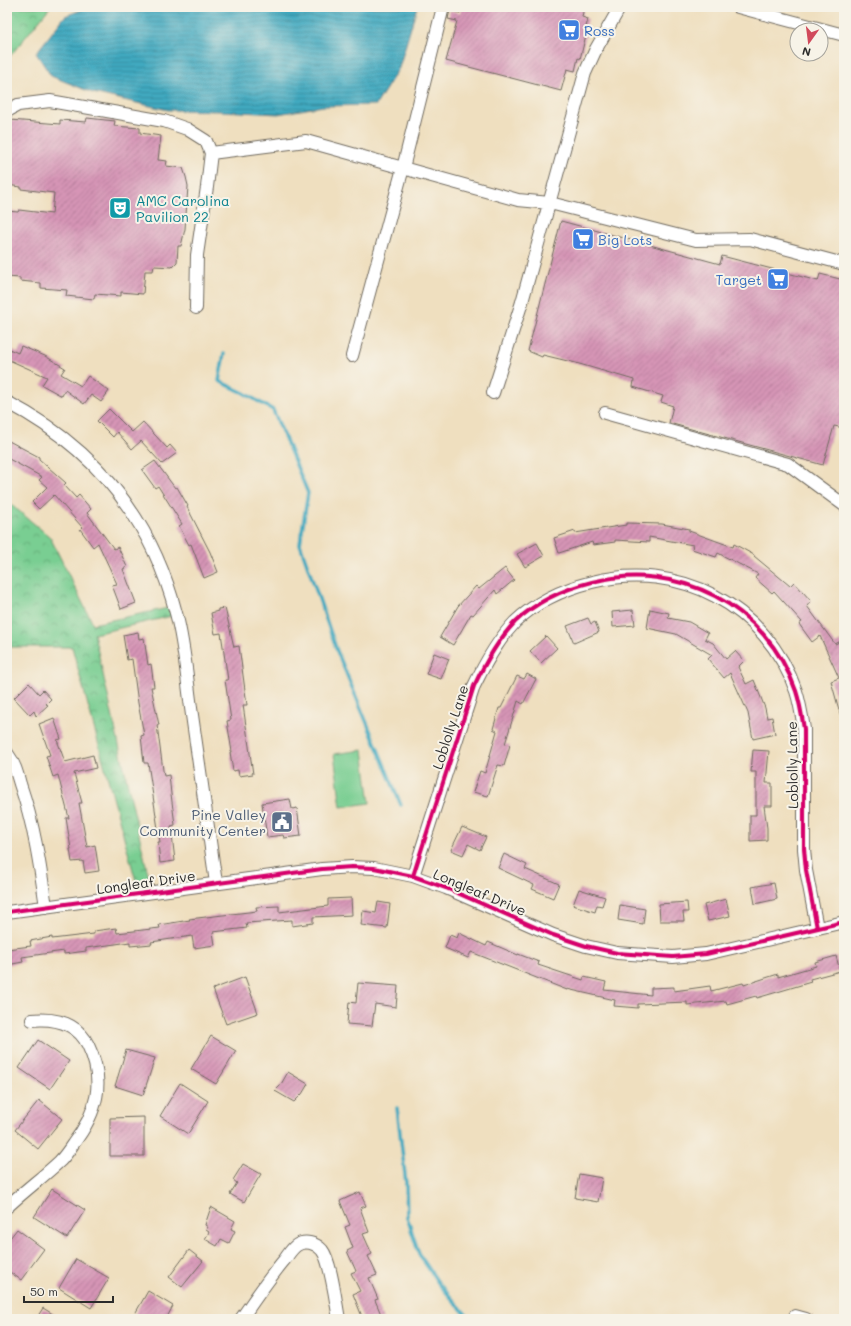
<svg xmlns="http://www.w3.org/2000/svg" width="851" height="1326" viewBox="0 0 851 1326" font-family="Mali,sans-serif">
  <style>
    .grass { fill: #79ce92; stroke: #527c5e }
    .park { fill: url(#park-crowns); stroke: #527c5e }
    .water { fill: url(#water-rules); stroke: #366a76 }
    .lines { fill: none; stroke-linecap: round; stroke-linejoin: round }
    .stream { stroke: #40a9c0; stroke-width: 3.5 }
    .building { fill: url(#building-hatch) }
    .minor-casing { stroke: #706a5f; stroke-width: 14 }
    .minor { stroke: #fff; stroke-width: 12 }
    .cycleway-casing { stroke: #f7f3e8; stroke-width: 6 }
    .cycleway { stroke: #d6006c; stroke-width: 4 }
    .labels { text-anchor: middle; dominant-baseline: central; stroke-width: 4; stroke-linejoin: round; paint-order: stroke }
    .shop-label { font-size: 14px; fill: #366cbe; stroke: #f7f3e8; text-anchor: start }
    .culture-label { font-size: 14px; fill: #0d838f; stroke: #f7f3e8; text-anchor: start }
    .street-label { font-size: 14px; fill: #2b2b2b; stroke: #f7f3e8 }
    .service-label { font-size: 14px; fill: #4e5e75; stroke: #f7f3e8; text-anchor: end }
  </style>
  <defs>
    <pattern id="park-crowns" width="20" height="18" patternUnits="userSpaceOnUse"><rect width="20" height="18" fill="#79ce92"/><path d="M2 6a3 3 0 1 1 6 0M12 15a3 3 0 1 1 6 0" fill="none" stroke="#63a777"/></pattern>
    <pattern id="water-rules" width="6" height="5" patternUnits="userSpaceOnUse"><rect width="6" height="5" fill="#40a9c0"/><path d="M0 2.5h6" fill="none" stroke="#368a9c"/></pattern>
    <pattern id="building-hatch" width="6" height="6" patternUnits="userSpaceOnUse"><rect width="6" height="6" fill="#d694b6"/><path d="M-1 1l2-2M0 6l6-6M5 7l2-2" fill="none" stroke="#ae7994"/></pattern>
  </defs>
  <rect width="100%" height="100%" fill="#f7f3e8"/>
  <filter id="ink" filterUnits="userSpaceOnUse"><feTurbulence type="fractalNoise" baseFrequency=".025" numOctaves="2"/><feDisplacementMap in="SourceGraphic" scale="8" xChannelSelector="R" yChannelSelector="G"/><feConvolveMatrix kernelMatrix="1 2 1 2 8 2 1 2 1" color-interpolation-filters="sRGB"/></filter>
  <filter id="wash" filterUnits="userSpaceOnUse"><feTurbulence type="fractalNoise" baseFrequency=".012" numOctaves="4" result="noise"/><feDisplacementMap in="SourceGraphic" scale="16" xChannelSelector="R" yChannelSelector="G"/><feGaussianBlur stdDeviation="0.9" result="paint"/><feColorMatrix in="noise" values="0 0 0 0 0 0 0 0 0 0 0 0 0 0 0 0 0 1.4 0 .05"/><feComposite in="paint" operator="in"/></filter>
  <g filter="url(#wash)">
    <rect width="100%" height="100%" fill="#efdfbf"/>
    <path class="grass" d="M363,750L370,803L341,807L334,754Z"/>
    <path class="park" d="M7,7H50L7,60Z
      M7,501L50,537L93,624L168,608L172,616L94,634L150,883L137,885L72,647H7Z"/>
    <path class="water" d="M89,7H417L399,68L376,105L323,106L278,114L222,111L168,110L93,93L51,76L36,53L65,16Z"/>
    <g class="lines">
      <path class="stream" d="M224,354L219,381L244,393L273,410L308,493L300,544L337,651L401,805
        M397,1108L406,1183L407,1217L419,1254L439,1284L470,1319"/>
    </g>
    <g id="blocks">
      <path class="building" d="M461,7H584L582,17L588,19L585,31H587L580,59L578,58L575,71L567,69L561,91L446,61L457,21L448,19L450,10L460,13Z
        M87,118L115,121L114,126L140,128V133L161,136L158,160L167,161L166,166L183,168L186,177L188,186L185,229L181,246H178L177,262L172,267L154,266L153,271H145L143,294L121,292V296L95,294L94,299L66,296L67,290L41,288V283L20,281V278L7,277V211L18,212L19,210L52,214L54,193L21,189V187L7,185V155L10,120L60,124V120L86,122Z
        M561,221L720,264L722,256L818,281L820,274L844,280V428L834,426L823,465L669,423L673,406L661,402L663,396L633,387L634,380L576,363L543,355L542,357L528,351Z
        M21,346L45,356L65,368L61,374L81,386L88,376L109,391L101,402L91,395L84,404L65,390L62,396L42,385L47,377L7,359V348L18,353Z
        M109,409L132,432L143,422L167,448L170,445L177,453L162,464L141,441L132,449L117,432L113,437L97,421Z
        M7,440L39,457V459L66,483L64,485L76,498L79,495L91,509L87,513L114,549L118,547L127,567L123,569L136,603L121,609L112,585L117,584L98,543L93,547L80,529L82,527L54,495L39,509L32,502L47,487L39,480L42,477L7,458Z
        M155,461L175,488L177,487L188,506L187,507L210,552L218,572L204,578L191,544L189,545L179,526L182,524L158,486L155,488L142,470Z
        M626,523L662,524L689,529V531L733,547L734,544L754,555V556L790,586L794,582L811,601L807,606L835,644L841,641L844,649V716L841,717L831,681L839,678L820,636L812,642L799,624L802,622L774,591L772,593L755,578L758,574L718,553L716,557L692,549L693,545L649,537V542L615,540V542L593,545L592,542L559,553L554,538L575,531V533L626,525Z
        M537,543L544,556L525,567L517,554Z
        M505,568L514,580L497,594L495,590L473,615L471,614L453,645L440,637L458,606L476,586L479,589Z
        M225,608L234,647L239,646L247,705H243L253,774L239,776L238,770L233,771L230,752H232L227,721L231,720L225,680H228L221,633L215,634L211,613L218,611V609Z
        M650,609L669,613L668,618L689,622L708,633L705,639L713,643L726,659L735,651L744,661L738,667L746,684L754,680L765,708L767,718L772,717L775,734L753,739L748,713L730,673L724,678L708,659L712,655L676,634L647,628Z
        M633,610L635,625L613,627L612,612Z
        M588,618L591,624L595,622L599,632L574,643L567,626Z
        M138,632L139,639L144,638L148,665L151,664L154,687H151L159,725H157L163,770L164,776L169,775L171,794L175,825L171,826L175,861L160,863L158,842H160L148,763H144L141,736L144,735L138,703L132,659L127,660L123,635Z
        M546,636L557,648L541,663L530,651Z
        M434,653L449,659L441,679L426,674Z
        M527,674L536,679L523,704L518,701L505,744L510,745L504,766L498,765L488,796L473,792L480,771L485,773L497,731L493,729L499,708H501L517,676L524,679Z
        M29,683L39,694L43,690L51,699L46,704L48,705L36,716L34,711L30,715L14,698Z
        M54,718L61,739L57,740L65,762L93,755L96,768L74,773L82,803H79L87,847L95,845L99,871L85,873L83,861L72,862L70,849H71L66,818H69L58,775L53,777L46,756L50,755L39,724Z
        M753,750L769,751L766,783H772V806H764L767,828V840L750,841V815H756V772H751Z
        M290,799L292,809L297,808L301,836L284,838L283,835L267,837L262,803Z
        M462,827L486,837L480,850L468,844L463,855L451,850Z
        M504,854L527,865L525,869L559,884L553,898L532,889L534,885L498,868Z
        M774,883L777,899L755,904L752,887Z
        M579,889L605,897L602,906L597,905L595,912L573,905Z
        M351,898L352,915L313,917V923L292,926V920L246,923L247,928L213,932L215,945L194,948L192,936L151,942L152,944L130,946V942L86,948V951L64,954V951L22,957L23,962L7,965V949L31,946L30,941L52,937V939L94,934V931L116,928L117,933L160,928L159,925L190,920L189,919L257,911L256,907L279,906V912L328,906V899Z
        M726,899L730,916L708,921L704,905Z
        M378,902L390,904L387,928L361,925L363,911L376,913Z
        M687,902L688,912H683L684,921H660L659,904Z
        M620,905L645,909L643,924L618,920Z
        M459,933L486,946L488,942L518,955V954L539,962L538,965L583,980L584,977L606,982L604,990L651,995V988L674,987V991L710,986L711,991L743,983L744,985L778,974V977L816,966L815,962L836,956L840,971L810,979L811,982L757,998L756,996L727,1004L726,1001L687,1005V1002L638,1004V1008L614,1006L615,1000L567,989V990L471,952L468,958L445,948L450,935L457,938Z
        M245,977L258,1013L226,1024L213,989Z
        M358,983L398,986L396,1007L375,1004L372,1026L347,1024L349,1002L356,1003Z
        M211,1036L236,1051L216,1084L191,1069Z
        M38,1040L69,1061L50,1089L19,1068Z
        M126,1050L155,1058L143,1095L115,1086Z
        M288,1072L308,1084L302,1094L294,1102L275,1091L280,1086Z
        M180,1083L208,1101L188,1134L160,1116Z
        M39,1100L62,1119L38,1149L15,1130Z
        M144,1117V1156H110V1118Z
        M243,1164L261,1174L244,1202L230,1194L237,1183L233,1180Z
        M579,1174L602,1178L598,1202L575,1198Z
        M52,1189L85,1210L67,1238L34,1217Z
        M360,1192L366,1206L360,1208L369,1232L363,1234L372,1254L368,1256L377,1275L369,1278L378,1299L375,1300L383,1319H363L353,1294L360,1291L351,1273L356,1271L347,1251L353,1248L345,1227L350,1225L340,1201Z
        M211,1207L235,1221L231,1229L235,1231L229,1243L221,1239L217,1246L205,1239L209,1232L206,1230L208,1227L205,1225Z
        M17,1229L44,1249L21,1280L7,1270V1242Z
        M189,1250L203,1261L182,1287L169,1277Z
        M76,1259L109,1278L91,1308L59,1288Z
        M148,1291L173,1306L166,1319H132Z
        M43,1308L61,1319H36Z"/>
    </g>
  </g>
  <g filter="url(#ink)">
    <use href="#blocks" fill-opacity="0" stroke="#706a5f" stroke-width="1"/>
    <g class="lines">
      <g class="minor-casing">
        <path id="minor" d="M738,7L844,35
          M7,111L18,105L50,101L164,121L187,129L206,141L211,153L207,187L197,255L196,308
          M211,153L306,141L518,200L550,203L696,240L750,239L844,264
          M352,356L403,168L443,7
          M493,393L522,302L585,73L596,49L620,7
          M7,402C95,448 151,517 176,613C185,646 187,681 192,715C200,771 208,827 216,883
          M605,413L788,464L844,505
          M7,753C14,762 17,773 20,784C34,824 40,865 46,907
          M413,876L474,686C485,663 497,641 515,622C536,602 564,589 592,582C678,560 766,605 796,691C800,703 802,716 804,729V849L806,870L817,928
          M7,912L322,869L352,867L374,868L413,876L446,888L553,935L586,946L617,953L673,957L706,954L844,922
          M7,1207C24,1191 43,1177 60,1161C65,1156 69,1150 73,1144C97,1113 106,1082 88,1045C77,1023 55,1018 32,1020
          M795,1316L806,1319
          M241,1319C255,1299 269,1278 285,1259C288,1255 292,1248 297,1245C305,1240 316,1243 322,1250C331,1261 336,1304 339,1319"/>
      </g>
      <use href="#minor" class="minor"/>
      <g class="cycleway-casing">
        <path id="cycleway" d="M413,876L474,686C485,663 497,641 515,622C536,602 564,589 592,582C678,560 766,605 796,691C800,703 802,716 804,729V849L806,870L817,928
          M7,912L322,869L352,867L374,868L413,876L446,888L553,935L586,946L617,953L673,957L706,954L844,922"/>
      </g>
      <use href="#cycleway" class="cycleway"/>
    </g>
  </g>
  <defs>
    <g id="supermarket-square" transform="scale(1.15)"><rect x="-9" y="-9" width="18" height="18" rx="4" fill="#3f7fe0" stroke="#f7f3e8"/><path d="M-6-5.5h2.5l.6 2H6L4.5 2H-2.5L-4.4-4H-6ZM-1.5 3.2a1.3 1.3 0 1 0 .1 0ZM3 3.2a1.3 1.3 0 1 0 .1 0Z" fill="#fff"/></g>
    <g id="theatre-square" transform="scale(1.15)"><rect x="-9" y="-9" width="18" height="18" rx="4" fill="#0f9aa8" stroke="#f7f3e8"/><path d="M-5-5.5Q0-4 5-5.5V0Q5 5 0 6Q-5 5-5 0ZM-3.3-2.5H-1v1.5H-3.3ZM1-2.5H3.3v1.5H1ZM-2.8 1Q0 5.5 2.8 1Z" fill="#fff"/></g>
    <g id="civic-square" transform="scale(1.15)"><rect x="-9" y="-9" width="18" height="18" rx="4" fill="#5c6f8a" stroke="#f7f3e8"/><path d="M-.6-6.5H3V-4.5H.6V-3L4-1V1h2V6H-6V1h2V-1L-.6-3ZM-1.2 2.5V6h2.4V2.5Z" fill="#fff"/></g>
  </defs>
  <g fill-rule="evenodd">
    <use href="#supermarket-square" x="569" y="30"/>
    <use href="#theatre-square" x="120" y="208"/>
    <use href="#supermarket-square" x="583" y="239"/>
    <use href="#supermarket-square" x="778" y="279"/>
    <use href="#civic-square" x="282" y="822"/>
  </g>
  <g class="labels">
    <g class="shop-label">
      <text x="584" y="30">Ross</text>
      <text x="598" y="239">Big Lots</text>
      <text x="762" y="279" text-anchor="end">Target</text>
    </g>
    <g class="culture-label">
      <text x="136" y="200">AMC Carolina<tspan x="136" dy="16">Pavilion 22</tspan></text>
    </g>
    <g class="street-label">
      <text transform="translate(450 727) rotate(-72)">Loblolly Lane</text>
      <text transform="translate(792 765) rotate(-91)">Loblolly Lane</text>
      <text transform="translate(146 882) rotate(-8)">Longleaf Drive</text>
      <text transform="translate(480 892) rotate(23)">Longleaf Drive</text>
    </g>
    <g class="service-label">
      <text x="266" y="814">Pine Valley<tspan x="266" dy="16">Community Center</tspan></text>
    </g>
  </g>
  <rect width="851" height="1326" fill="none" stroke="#f7f3e8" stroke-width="24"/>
  <g transform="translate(809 42) rotate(194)"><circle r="19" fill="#f7f3e8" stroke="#a5a39c"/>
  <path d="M0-3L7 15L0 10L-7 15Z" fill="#d1495b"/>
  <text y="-6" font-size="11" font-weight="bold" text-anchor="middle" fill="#2b2b2b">N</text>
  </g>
  <path d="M24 1296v6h89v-6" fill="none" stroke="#2b2b2b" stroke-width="2"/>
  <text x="30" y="1296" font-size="12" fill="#2b2b2b" stroke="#f7f3e8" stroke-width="3" paint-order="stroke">50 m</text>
</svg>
